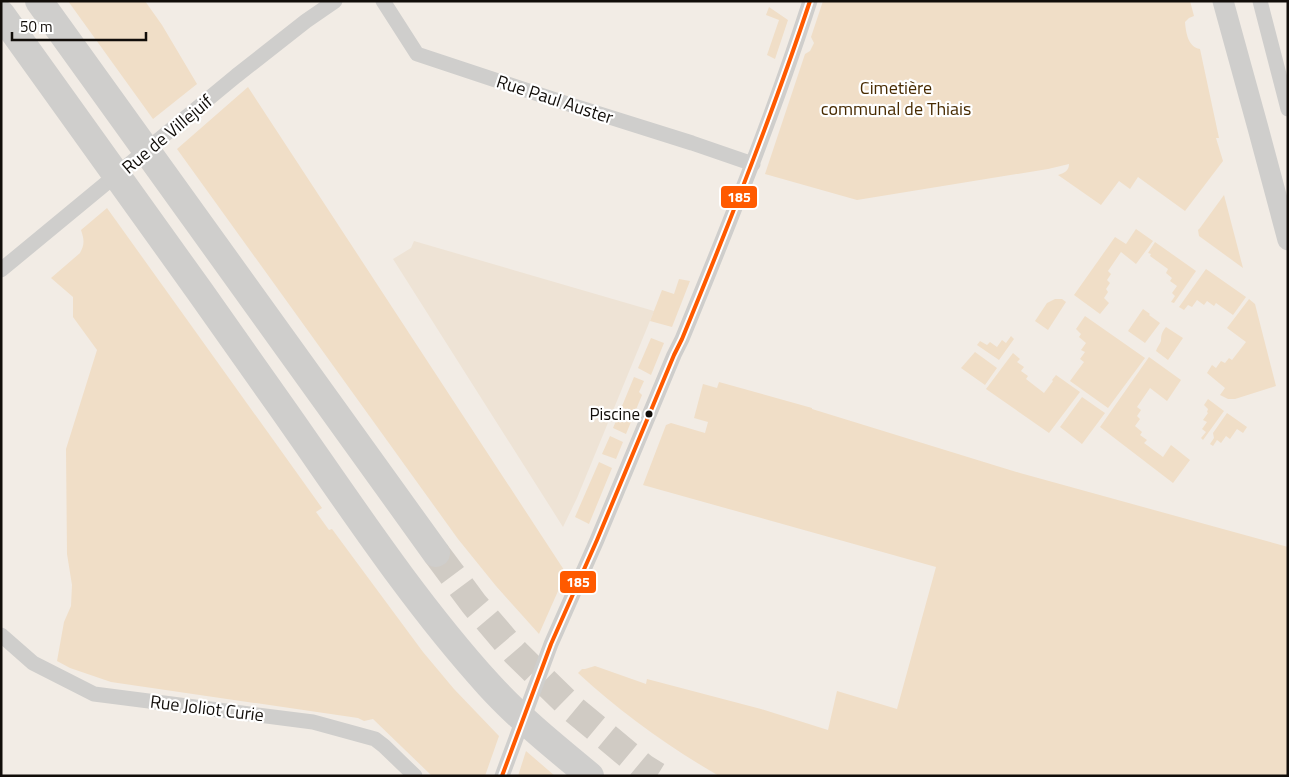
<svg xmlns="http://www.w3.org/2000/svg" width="1289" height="777" viewBox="0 0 1289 777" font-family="'Titillium Web',sans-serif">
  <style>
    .built { fill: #eee3d5 }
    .green { fill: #f0dec7 }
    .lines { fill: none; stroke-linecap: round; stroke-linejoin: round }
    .highway-tunnel { stroke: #d0cbc4; stroke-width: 28; stroke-dasharray: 28 14; stroke-linecap: butt }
    .street { stroke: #cfcecc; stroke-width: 15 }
    .secondary { stroke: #cfcecc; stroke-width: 21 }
    .highway { stroke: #cfcecc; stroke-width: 28 }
    .bus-1-casing { stroke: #fff; stroke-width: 8 }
    .bus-1 { stroke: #ff5a00; stroke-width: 4 }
    .bus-dot { fill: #110d09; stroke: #fff; stroke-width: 2 }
    .labels { text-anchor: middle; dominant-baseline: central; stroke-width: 4.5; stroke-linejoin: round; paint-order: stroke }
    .bus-label { font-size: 17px; fill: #110d09; stroke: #fff; text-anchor: end }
    .park-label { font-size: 18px; fill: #472a00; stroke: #fff }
    .street-label { font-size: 18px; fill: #110d09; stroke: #fff }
    .line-badge { stroke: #fff; stroke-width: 2 }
    .badge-label { font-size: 14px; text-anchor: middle; font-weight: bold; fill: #fff }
  </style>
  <rect width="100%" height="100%" fill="#f2ece5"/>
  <path class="built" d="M414,241L654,311L577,498L563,527L393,259L411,248Z"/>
  <path class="green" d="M68,1H145L162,25L197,84L153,119Z
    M823,1H1190L1194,16L1189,18L1185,22C1186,33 1188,47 1200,49L1219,138H1216L1223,161L1185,211L1138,177L1130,189L1119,181L1101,205L1058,175C1064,173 1069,171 1069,164L1048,169L857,200L765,174L805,54L810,51L814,43L811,37Z
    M769,7L788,20L775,59L767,55L779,20L766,15Z
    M248,87L566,573L539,634L496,586L458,539L177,149Z
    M1224,195L1243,268L1199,236L1198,230L1200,228Z
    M107,208L322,508L316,512L329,530L332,529L423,652L454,689L499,736L485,776H432L373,719L364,721L358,718L111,682L70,668L57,661L64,622L71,606L72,585L67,554L66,449L97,350L73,317V297L51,278L80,253C85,244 84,239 81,230Z
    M1136,229L1153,241L1136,264L1121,252L1108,271L1111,274L1107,280L1110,283L1106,289L1108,292L1104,298L1109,303L1100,314L1074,295L1115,237L1126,244Z
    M1155,242L1196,271L1174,303L1171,302L1175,296L1172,293L1177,286L1170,281L1172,278L1166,273L1168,269L1150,256L1151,254L1148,253Z
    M1206,269L1246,297L1233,315L1216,303L1214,306L1207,301L1204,305L1197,300L1192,307L1188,305L1184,310L1179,307Z
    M679,279L690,281L672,327L650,321L662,290L674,294Z
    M1055,299H1062L1066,302L1048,330L1035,321L1047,303Z
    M1249,299L1255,304L1276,386L1235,399H1228L1220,395L1225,388L1207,373L1212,365L1216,368L1221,361L1225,363L1229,358L1232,360L1246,342L1227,328Z
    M1143,309L1150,314L1149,315L1160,323L1145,343L1128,331Z
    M1085,316L1145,358L1108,408L1070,381L1084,362L1080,359L1085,352L1081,350L1086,343L1079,337L1081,334L1076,329Z
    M1166,327L1183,338L1168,360L1156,351C1157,347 1160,344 1161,341C1161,335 1162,332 1166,327Z
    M1011,336L1014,339L999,360L977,345L980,341L987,345L990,342L997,347L1002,340L1006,343Z
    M651,338L664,343L651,375L638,368Z
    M975,352L997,368L985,385L961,368Z
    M1013,353L1020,359L1017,362L1024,367L1021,371L1028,376L1026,379L1044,393L1053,381L1052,380L1056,375L1080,392L1049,433L986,389Z
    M1149,357L1181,380L1167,401L1150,388L1137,407L1141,410L1137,416L1140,419L1135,426L1142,432L1140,435L1147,440L1144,443L1163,457L1171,445L1190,460L1173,483L1100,427Z
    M634,377L644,381L639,392L642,395L626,434L613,428Z
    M719,382L812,408V409L1020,473L1288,547V776H719C669,747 621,713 578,673L582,669H585L595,666L646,684L647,679L761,709L828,730L837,691L897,709L936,567L643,485L666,425L671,423L705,433L708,422L694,418L703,384L717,388Z
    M1082,397L1105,413L1082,444L1060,427Z
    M1208,399L1224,411L1203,440L1201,438L1206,432L1202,429L1207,422L1203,420L1208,413L1207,412L1208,409L1204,405Z
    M1227,413L1247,427L1243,433L1237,429L1230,439L1226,436L1221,443L1217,440L1213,446L1210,444L1214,438L1213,433Z
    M610,436L623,442L616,459L602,454Z
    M599,462L612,468L589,524L575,517Z
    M526,751L555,776H518Z"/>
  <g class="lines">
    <path class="highway-tunnel" d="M436,553L474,604L515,652L572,708L644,768L657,776"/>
    <path class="street" d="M383,1L417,54L568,104L692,143L753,164
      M1260,1L1288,109
      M1,270L236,76L306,21L335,1
      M1,635L33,663L94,694L313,722L375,739L384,746L415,776
      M502,776L551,644L597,540L674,355L682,339C728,227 773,116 810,1"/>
    <path class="secondary" d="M1223,1L1258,128L1288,240"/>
    <path class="highway" d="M39,1L436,553
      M1,14C95,144 188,274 280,405C347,500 411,599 489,685C520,719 555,747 590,776"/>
    <g class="bus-1-casing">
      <path id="bus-1" d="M502,776L551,644L597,540L674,355L682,339C728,227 772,116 810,1"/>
    </g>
    <use href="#bus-1" class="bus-1"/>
  </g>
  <circle class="bus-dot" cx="649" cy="414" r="4.5"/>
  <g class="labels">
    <g class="bus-label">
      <text x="640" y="414">Piscine</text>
    </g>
    <g class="park-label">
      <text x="896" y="87">Cimetière<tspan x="896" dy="21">communal de Thiais</tspan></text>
    </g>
    <g class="street-label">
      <text transform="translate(555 99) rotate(18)">Rue Paul Auster</text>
      <text transform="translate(167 134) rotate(-40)">Rue de Villejuif</text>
      <text transform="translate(207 708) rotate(7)">Rue Joliot Curie</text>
    </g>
  </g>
  <g class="line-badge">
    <rect x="720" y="185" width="38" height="24" rx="5" fill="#ff5a00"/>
    <rect x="559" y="570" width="38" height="24" rx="5" fill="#ff5a00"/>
  </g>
  <g class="badge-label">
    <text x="739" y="202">185</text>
    <text x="578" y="587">185</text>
  </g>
  <rect width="1289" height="777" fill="none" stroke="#110d09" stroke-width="5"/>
  <path d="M12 32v8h134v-8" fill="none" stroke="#110d09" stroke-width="2.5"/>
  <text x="20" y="32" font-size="15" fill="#110d09" stroke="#ffffff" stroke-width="4" paint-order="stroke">50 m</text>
</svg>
